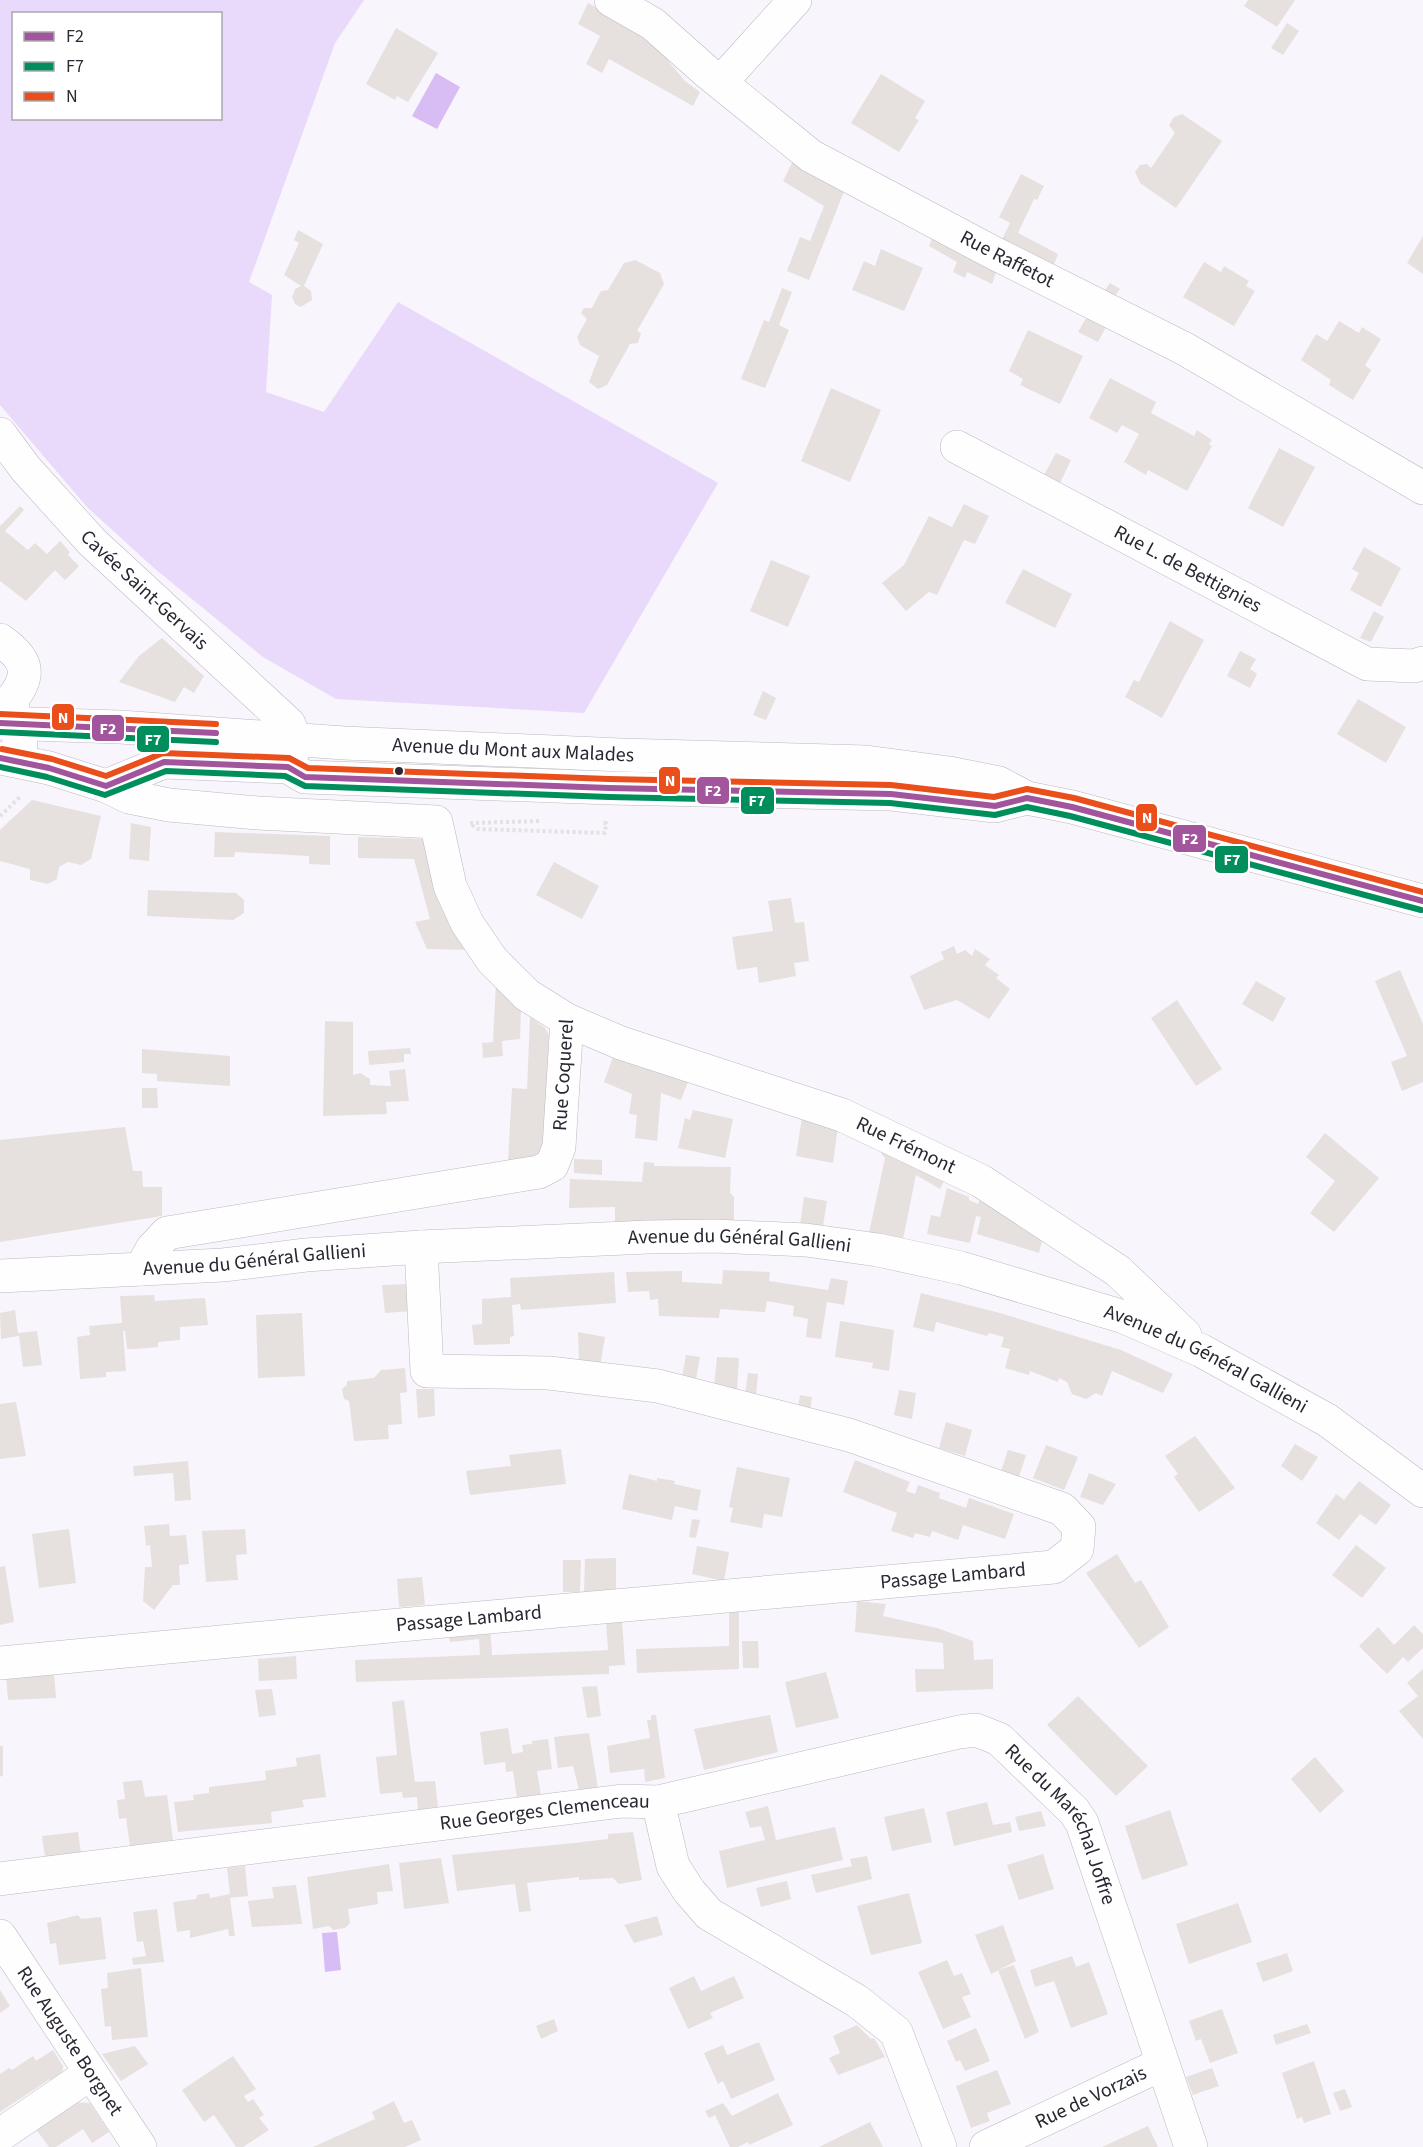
<svg xmlns="http://www.w3.org/2000/svg" width="1423" height="2147" viewBox="0 0 1423 2147" font-family="'Source Sans 3',sans-serif">
  <style>
    .green { fill: #e9d9fa; fill-rule: evenodd }
    .water { fill: #d8bcf4 }
    .building { fill: #e6e1df }
    .lines { fill: none; stroke-linecap: round; stroke-linejoin: round }
    .minor-casing { stroke: #bcb8c0; stroke-width: 34 }
    .path { stroke: #e3e1e4; stroke-width: 4; stroke-dasharray: 3 3; stroke-linecap: butt }
    .minor { stroke: #fefeff; stroke-width: 33 }
    .bus-1-casing { stroke: #fff; stroke-width: 10 }
    .bus-2-casing { stroke: #fff; stroke-width: 10 }
    .bus-3-casing { stroke: #fff; stroke-width: 10 }
    .bus-1 { stroke: #a2559d; stroke-width: 6 }
    .bus-2 { stroke: #008f5c; stroke-width: 6 }
    .bus-3 { stroke: #e94e1b; stroke-width: 6 }
    .bus-dot { fill: #2b2631; stroke: #fff; stroke-width: 2 }
    .labels { text-anchor: middle; dominant-baseline: central; stroke-width: 4.5; stroke-linejoin: round; paint-order: stroke }
    .street-label { font-size: 20px; fill: #2b2631; stroke: #fff }
    .line-badge { stroke: #fff; stroke-width: 2 }
    .badge-label { font-size: 16px; text-anchor: middle; font-weight: bold; fill: #fff }
  </style>
  <rect width="100%" height="100%" fill="#f8f5fc"/>
  <path class="green" d="M0,0H364L335,43L249,282L272,295L266,392L324,412L398,302L718,483L584,713L336,699L263,657L154,568L87,507L0,405ZM14,14H220V118H14Z"/>
  <path class="water" d="M436,73L460,87L437,129L412,116Z
    M337,1932L341,1970L325,1972L322,1933Z"/>
  <path class="building" d="M1248,0H1295L1277,27L1244,6Z
    M588,3L617,19L659,50L685,81L700,92L693,106L609,59L602,73L586,64L600,36L578,24Z
    M1287,23L1299,31L1283,55L1271,48Z
    M396,28L438,53L408,102L397,96L395,100L366,84Z
    M881,74L925,101L915,118L919,120L899,152L851,123Z
    M1182,114L1222,141L1176,208L1140,183L1135,172L1140,165L1147,164L1151,168L1175,133L1169,125L1174,117Z
    M794,159L845,189L809,280L787,271L800,237L810,241L824,206L783,181Z
    M1021,174L1044,186L1037,200L1034,199L1018,233L1058,254L1052,270L999,245L1010,223L999,217Z
    M298,230L323,244L304,286L311,291L312,300L301,307L295,304L292,297L295,289L301,286L284,275L299,243L294,240Z
    M934,234L998,267L992,284L967,272L965,278L953,272L957,262L929,246Z
    M1423,236V274L1407,263Z
    M881,249L923,268L904,311L852,290L864,261L875,266Z
    M635,260L660,273L664,284L637,331L641,333L638,343L630,344L607,385L598,389L589,382L599,356L580,345L577,337L587,319L581,313L584,308H592L601,291L608,290L624,263Z
    M1204,262L1221,272L1224,266L1249,281L1246,286L1255,291L1234,326L1183,297Z
    M1110,283L1120,289L1113,298L1103,293Z
    M782,288L792,292L779,325L789,330L765,388L741,379L764,320L769,322Z
    M1089,313L1108,323L1098,342L1078,332Z
    M1339,321L1359,333L1362,327L1381,339L1365,365L1371,370L1353,400L1329,385L1331,380L1301,360L1316,334L1327,341Z
    M1028,330L1083,356L1060,404L1020,385L1023,379L1009,371Z
    M1110,378L1156,402L1151,413L1194,436L1197,430L1212,440L1209,444L1212,446L1187,491L1148,470L1146,475L1124,462L1139,434L1122,425L1117,433L1089,418Z
    M831,388L881,410L850,482L801,461Z
    M1279,448L1315,467L1283,527L1248,508Z
    M1056,453L1071,460L1060,483L1044,475Z
    M964,504L989,516L975,544L964,540L937,595L929,592L906,611L882,583L904,565L929,516L952,527Z
    M20,506L24,510L5,531L28,550L35,543L47,554L60,541L70,552L68,555L79,566L65,580L55,570L26,601L0,581V526Z
    M1364,547L1401,568L1381,607L1350,590L1359,573L1352,569Z
    M771,560L810,576L788,627L750,611Z
    M1023,569L1072,594L1055,628L1005,603Z
    M1374,611L1384,617L1371,642L1360,638Z
    M1170,621L1204,640L1162,718L1125,697L1134,680L1139,682Z
    M162,638L204,676L194,693L184,687L175,702L119,682L139,656Z
    M1240,651L1256,659L1250,669L1257,674L1250,688L1227,676Z
    M763,691L776,698L766,720L753,715Z
    M1358,699L1406,727L1386,763L1337,734Z
    M32,800L101,816L91,859L81,865L68,862L59,867L57,879L48,884L30,880V869L0,861V830Z
    M131,823L151,827L149,861L129,859Z
    M215,832L330,836V865L309,864V856L235,852L234,857H214Z
    M358,837L426,839L469,950L427,949L415,922L430,919L414,859L358,858Z
    M554,862L599,886L582,919L536,895Z
    M148,890L236,893L244,900V913L233,920L147,916Z
    M791,898L795,923L804,922L809,961L794,963L796,976L759,983L757,967L737,970L732,937L773,931L768,901Z
    M954,946L957,954L965,950L972,956L975,949L990,959L985,965L999,975L996,978L1010,989L989,1019L957,1000L924,1010L910,976L944,959L941,952Z
    M1400,970L1423,1024V1082L1402,1091L1391,1062L1407,1056L1375,981Z
    M1256,981L1286,998L1273,1022L1242,1004Z
    M496,983L521,1008L520,1039L502,1041L503,1056L483,1058L482,1043L493,1042Z
    M1177,1000L1222,1069L1196,1086L1151,1018Z
    M530,1017L545,1028L549,1035L545,1143L537,1158L508,1162L512,1088L527,1089Z
    M325,1021L353,1022V1075L360,1073L370,1079V1085L391,1086L389,1071L405,1069L409,1101L386,1102L387,1114L323,1116Z
    M410,1048L411,1054H404V1062L369,1065L368,1051Z
    M142,1049L230,1056V1086L157,1081V1074L142,1073Z
    M614,1054L689,1079L681,1100L661,1093L657,1141L635,1138L637,1115L629,1114L632,1094L604,1082Z
    M142,1088H157L158,1108H142Z
    M693,1110L733,1119L725,1158L678,1148L685,1118L690,1120Z
    M803,1111L838,1127L833,1163L796,1156Z
    M125,1127L133,1171H142L143,1187H162V1216L0,1242V1140Z
    M1325,1133L1379,1178L1334,1232L1310,1213L1335,1181L1306,1157Z
    M882,1146L944,1181L940,1189L916,1175L903,1239L869,1233L885,1158L881,1153Z
    M574,1159L602,1160V1175L574,1173Z
    M644,1162L654,1163V1166L731,1167L730,1193L734,1197V1222L615,1224V1207L569,1208L570,1179L642,1182Z
    M947,1188L969,1197V1200L978,1204L980,1199L1043,1237L1039,1253L977,1234L981,1217L976,1216L970,1243L927,1234L931,1215L940,1217Z
    M804,1197L827,1201L823,1226L800,1225Z
    M723,1270L770,1272L769,1281L828,1290L831,1278L848,1281L844,1305L827,1302L821,1339L806,1337L808,1319L793,1316L794,1306L767,1301L765,1312L720,1309L719,1318L659,1316L658,1299L650,1300L649,1291L628,1292L626,1272L682,1271V1282L722,1284Z
    M614,1272L616,1303L521,1310L520,1304L512,1305L514,1336L510,1337V1344L474,1345L472,1325L482,1324V1299L511,1297L510,1278Z
    M410,1284L412,1311L385,1313L382,1285Z
    M921,1293L1000,1313L1121,1350L1173,1374L1163,1393L1112,1371L1102,1396L1096,1393L1086,1399L1072,1394L1067,1382L1059,1378L1058,1382L1030,1371L1029,1375L1005,1368L1010,1349L1001,1347L1004,1337L989,1333L987,1336L936,1322L934,1332L913,1327Z
    M154,1295L155,1301L205,1298L208,1325L180,1327V1340L158,1342V1347L136,1349H127L125,1331H123L126,1371L106,1372V1377L80,1379L77,1337L90,1335L89,1326L122,1323L120,1296Z
    M15,1310L18,1333L37,1331L42,1365L23,1367L19,1336L1,1339L0,1313Z
    M302,1313L305,1376L258,1378L256,1315Z
    M840,1321L894,1330L889,1371L872,1368L873,1363L835,1357Z
    M578,1332L605,1337L600,1366L579,1362Z
    M686,1355L700,1357L696,1379L682,1377Z
    M717,1357L739,1358L737,1392L714,1387Z
    M405,1368L407,1392L400,1393L402,1424L388,1425L389,1439L354,1441L349,1401L344,1399L342,1389L347,1385V1381L374,1378L381,1370Z
    M748,1373L758,1374L756,1396L745,1394Z
    M416,1389H434L435,1416L418,1418Z
    M899,1390L916,1393L912,1419L894,1415Z
    M800,1395L812,1397L810,1411L798,1407Z
    M16,1402L26,1456L0,1459V1404Z
    M946,1422L972,1430L965,1456L939,1448Z
    M1195,1436L1235,1488L1199,1512L1174,1477L1178,1474L1165,1456Z
    M1295,1444L1318,1457L1302,1481L1281,1466Z
    M1046,1445L1078,1457L1064,1490L1033,1478Z
    M561,1449L566,1484L470,1495L466,1471L511,1466L509,1455Z
    M1008,1450L1026,1455L1019,1477L1001,1471Z
    M855,1460L910,1482L906,1491L915,1494L918,1485L940,1493L939,1498L966,1508L969,1498L1014,1514L1005,1539L963,1525L958,1540L932,1531L930,1537L915,1533L913,1538L891,1531L897,1513L843,1492Z
    M188,1461L191,1500L175,1501L173,1473L134,1476L133,1466Z
    M737,1467L790,1478L782,1517L764,1514L762,1528L730,1522L733,1508L729,1507Z
    M1089,1473L1116,1484L1103,1505L1080,1497Z
    M629,1474L657,1481V1478L675,1481L674,1484L701,1490L697,1511L675,1506L672,1520L622,1509Z
    M1359,1481L1391,1505L1376,1525L1360,1514L1339,1540L1316,1523L1336,1494L1344,1500Z
    M692,1519L700,1520L696,1538L689,1537Z
    M169,1524L170,1536L186,1535L189,1564L179,1565L180,1585H173L154,1610L143,1601L145,1567H152L150,1545L146,1546L144,1526Z
    M69,1529L76,1583L39,1588L32,1534Z
    M245,1529L247,1554L236,1555L238,1580L206,1582L202,1531Z
    M1356,1545L1386,1568L1362,1598L1332,1575Z
    M697,1546L729,1552L724,1581L692,1574Z
    M1117,1554L1135,1583L1141,1580L1169,1627L1139,1648L1086,1573Z
    M616,1558V1591L584,1592L585,1559Z
    M563,1560H581L580,1592H563Z
    M5,1566L14,1622L0,1625V1567Z
    M422,1577L425,1605L399,1607L397,1579Z
    M857,1601L886,1604L883,1616L937,1628L973,1641L974,1660L993,1659V1689L916,1692L915,1669H944L943,1643L855,1632Z
    M739,1604V1669L637,1673L636,1649L729,1646V1605Z
    M622,1620L625,1665L609,1666V1674L356,1682L355,1660L480,1655L479,1639L450,1642L448,1629L490,1625L492,1655L592,1651L608,1650L606,1621Z
    M1414,1625L1423,1634V1648L1408,1662L1403,1657L1387,1674L1359,1646L1378,1627L1394,1645Z
    M742,1641H758L759,1668H743Z
    M296,1656L297,1679L259,1681L258,1659Z
    M1423,1669V1739L1399,1711L1418,1696L1407,1683Z
    M826,1672L839,1718L796,1728L785,1682Z
    M54,1673L56,1698L8,1700L6,1675Z
    M597,1686L601,1716L587,1718L582,1687Z
    M272,1689L276,1715L259,1717L255,1690Z
    M1078,1696L1148,1766L1116,1796L1047,1725Z
    M404,1700L415,1782L435,1781L438,1807L418,1810L417,1797L403,1798L402,1792L380,1794L376,1757L397,1755L392,1702Z
    M651,1715H656L665,1778L645,1782L644,1769L610,1773L607,1746L650,1738L647,1720H651Z
    M770,1715L778,1752L704,1770L694,1729Z
    M508,1728L512,1754L523,1752L522,1745L532,1744V1741L548,1739L552,1769L537,1771L541,1795L517,1798L513,1771L506,1772L505,1762L484,1765L480,1732Z
    M589,1733L598,1788L579,1790L573,1766L558,1768L554,1737Z
    M0,1746H3V1775L0,1777Z
    M320,1754L326,1797L302,1800L304,1807L271,1812L272,1823L178,1832L174,1802L194,1800L193,1795L209,1793V1787L266,1780L265,1771L297,1766L296,1758Z
    M1315,1757L1344,1791L1320,1813L1291,1779Z
    M142,1780L145,1797L167,1795L173,1840L130,1846L126,1818L119,1819L117,1800L125,1799L123,1782Z
    M987,1802L993,1825L1010,1822L1012,1832L954,1846L946,1812Z
    M768,1806L776,1840L835,1827L843,1860L727,1888L719,1851L765,1840L761,1826L750,1828L745,1812Z
    M924,1808L932,1842L892,1851L884,1817Z
    M1170,1810L1188,1865L1142,1880L1125,1826Z
    M1041,1811L1046,1826L1019,1831L1015,1817Z
    M78,1832L81,1853L45,1857L42,1836Z
    M633,1832L642,1880L619,1884L613,1878L579,1880V1877L527,1883L531,1911L519,1912L515,1884L457,1891L452,1855L574,1843L608,1839V1834Z
    M1043,1854L1054,1889L1019,1900L1007,1865Z
    M867,1856L872,1879L816,1893L811,1875L852,1866L850,1859Z
    M441,1858L449,1903L404,1909L399,1863Z
    M389,1864L393,1891L377,1892L378,1904L348,1909L350,1923L345,1928L333,1930L329,1926L313,1929L307,1877Z
    M245,1866L248,1896L230,1898L235,1936H229L228,1929L190,1938V1930L177,1932L173,1902L196,1899L197,1895L209,1893L210,1898L230,1894L227,1868Z
    M787,1881L791,1899L761,1907L756,1888Z
    M296,1885L302,1924L252,1927L248,1901L274,1898L272,1887Z
    M909,1893L922,1943L871,1955L857,1906Z
    M1238,1903L1252,1942L1189,1964L1176,1924Z
    M157,1909L164,1962L133,1965L132,1958L146,1956L143,1941L137,1942L133,1912Z
    M78,1915L81,1919L101,1917L106,1959L59,1965L56,1943L50,1944L47,1923Z
    M657,1916L663,1935L634,1943L624,1925Z
    M1003,1925L1016,1961L991,1974L975,1935Z
    M1287,1953L1293,1971L1263,1982L1256,1963Z
    M1072,1956L1076,1967L1089,1962L1108,2014L1071,2028L1054,1981L1035,1987L1030,1970Z
    M947,1960L954,1976L962,1973L971,1994L962,1997L971,2017L943,2029L918,1972Z
    M1014,1965L1039,2032L1025,2039L998,1970Z
    M141,1968L148,2037L112,2040L111,2026L105,2027L101,1989L108,1988L107,1973Z
    M694,1976L701,1991L734,1976L744,1998L710,2013L713,2018L688,2029L669,1988Z
    M0,1990L10,2006L0,2013Z
    M1222,2009L1238,2053L1210,2063L1201,2039L1196,2041L1189,2021Z
    M554,2019L558,2031L541,2039L536,2026Z
    M1307,2024L1311,2033L1276,2045L1273,2035Z
    M857,2025L871,2039L874,2038L885,2057L838,2075L829,2058L840,2053L833,2036Z
    M976,2028L990,2061L965,2071L960,2060L956,2062L947,2041Z
    M759,2042L775,2080L731,2099L723,2081L718,2084L704,2053L723,2045L727,2055Z
    M135,2046L148,2064L121,2081L102,2054Z
    M53,2050L63,2066L62,2076L53,2082L50,2079L0,2112V2074L9,2068L12,2070L33,2056L36,2061Z
    M233,2056L256,2089L244,2096L248,2102L253,2099L264,2115L259,2118L269,2130L243,2147H236L214,2115L204,2122L182,2090Z
    M1314,2061L1331,2114L1304,2123L1302,2117L1297,2119L1282,2073Z
    M1212,2068L1219,2086L1193,2095L1186,2077Z
    M997,2070L1011,2104L987,2113L990,2121L971,2128L956,2086Z
    M1345,2089L1352,2107L1340,2111L1333,2093Z
    M778,2093L793,2125L749,2145L748,2142L738,2147H730L715,2115L709,2118L705,2111L723,2103L732,2116Z
    M394,2101L404,2123L412,2120L421,2140L405,2147H313L375,2119L372,2112Z
    M73,2102L90,2103L109,2132L92,2143L83,2129L56,2147H49L35,2128Z
    M870,2122L883,2147H819Z
    M1148,2126L1158,2147H1102Z"/>
  <g class="lines">
    <g class="minor-casing">
      <g id="minor">
        <path id="s1" d="M611,0L653,24L707,72L811,156L994,253L1185,349L1423,488"/>
        <path d="M721,82L795,0"/>
        <path id="s2" d="M0,434L26,469L92,542L289,724L295,740L292,754"/>
        <path id="s3" d="M957,447L1367,664L1414,666L1423,663"/>
        <path d="M0,640C26,658 33,673 12,699L14,725L21,744"/>
        <path id="s4" d="M0,723L120,727L344,743L621,755L866,762L949,773L999,783L1027,798L1072,807L1423,901"/>
        <path id="s5" d="M0,758L49,768L106,786L129,797L169,805L258,813L436,822L450,886L467,923L492,960L527,995L567,1020L621,1043L842,1115L981,1181L1118,1271L1185,1335"/>
        <path d="M106,786L164,762L288,767L305,777L609,788L891,794L995,806L1027,798"/>
        <path id="s6" d="M141,1269L152,1249L167,1233L539,1172L552,1165L559,1147L567,1020"/>
        <path id="s7" d="M0,1276L223,1265L306,1255L421,1247L648,1237L715,1236L806,1240L878,1250L961,1268L1124,1317L1202,1351L1327,1420L1423,1491"/>
        <path id="s8" d="M0,1663L400,1625L1054,1567L1077,1549L1079,1527L1062,1509L849,1435L658,1386L549,1373L427,1371L421,1247"/>
        <path id="s9" d="M658,1802L959,1732L976,1730L999,1739L1074,1811L1082,1823L1191,2147"/>
        <path id="s10" d="M0,1879L622,1801L658,1802L673,1866L689,1891L709,1914L857,2001L896,2032L940,2147"/>
        <path id="s11" d="M0,1936L140,2147"/>
        <path d="M0,2135L91,2073"/>
        <path id="s12" d="M986,2147L1162,2064"/>
      </g>
    </g>
    <path class="path" d="M0,816L21,796
      M470,823L541,821
      M472,825L477,829L605,833L606,823H602"/>
    <use href="#minor" class="minor"/>
    <g class="bus-1-casing">
      <path id="bus-1" d="M0,723L216,733
        M0,758L49,768L106,786L164,762L288,767L305,777L609,788L891,794L995,806L1027,798L1072,807L1423,901"/>
    </g>
    <g class="bus-2-casing">
      <path id="bus-2" d="M0,732L216,742
        M0,767L47,777L105,795L166,771L285,776L305,786L609,797L890,803L995,815L1027,807L1070,816L1421,910"/>
    </g>
    <g class="bus-3-casing">
      <path id="bus-3" d="M0,714L216,724
        M2,749L52,759L106,776L163,753L289,758L308,768L609,779L891,785L994,797L1027,789L1074,798L1423,892"/>
    </g>
    <use href="#bus-1" class="bus-1"/>
    <use href="#bus-2" class="bus-2"/>
    <use href="#bus-3" class="bus-3"/>
  </g>
  <circle class="bus-dot" cx="399" cy="771" r="5"/>
  <g class="labels">
    <g class="street-label">
      <text stroke="none"><textPath href="#s1" startOffset="476">Rue Raffetot</textPath></text>
      <text stroke="none"><textPath href="#s3" startOffset="261">Rue L. de Bettignies</textPath></text>
      <text stroke="none"><textPath href="#s2" startOffset="213">Cavée Saint-Gervais</textPath></text>
      <text stroke="none"><textPath href="#s4" startOffset="514">Avenue du Mont aux Malades</textPath></text>
      <text stroke="none"><textPath href="#s6" startOffset="528">Rue Coquerel</textPath></text>
      <text stroke="none"><textPath href="#s5" startOffset="1053">Rue Frémont</textPath></text>
      <text stroke="none"><textPath href="#s7" startOffset="741">Avenue du Général Gallieni</textPath></text>
      <text stroke="none"><textPath href="#s7" startOffset="255">Avenue du Général Gallieni</textPath></text>
      <text stroke="none"><textPath href="#s7" startOffset="1227">Avenue du Général Gallieni</textPath></text>
      <text stroke="none"><textPath href="#s8" startOffset="957">Passage Lambard</textPath></text>
      <text stroke="none"><textPath href="#s8" startOffset="471">Passage Lambard</textPath></text>
      <text stroke="none"><textPath href="#s10" startOffset="549">Rue Georges Clemenceau</textPath></text>
      <text stroke="none"><textPath href="#s9" startOffset="459">Rue du Maréchal Joffre</textPath></text>
      <text stroke="none"><textPath href="#s11" startOffset="126">Rue Auguste Borgnet</textPath></text>
      <text stroke="none"><textPath href="#s12" startOffset="116">Rue de Vorzais</textPath></text>
    </g>
  </g>
  <g class="line-badge">
    <rect x="51" y="703" width="24" height="28" rx="6" fill="#e94e1b"/>
    <rect x="91" y="714" width="34" height="28" rx="6" fill="#a2559d"/>
    <rect x="136" y="725" width="34" height="28" rx="6" fill="#008f5c"/>
    <rect x="658" y="766" width="23" height="29" rx="6" fill="#e94e1b"/>
    <rect x="696" y="776" width="34" height="29" rx="6" fill="#a2559d"/>
    <rect x="740" y="786" width="35" height="29" rx="6" fill="#008f5c"/>
    <rect x="1135" y="803" width="23" height="29" rx="6" fill="#e94e1b"/>
    <rect x="1172" y="824" width="35" height="29" rx="6" fill="#a2559d"/>
    <rect x="1214" y="845" width="35" height="29" rx="6" fill="#008f5c"/>
  </g>
  <g class="badge-label">
    <text x="63" y="723">N</text>
    <text x="108" y="734">F2</text>
    <text x="153" y="745">F7</text>
    <text x="670" y="786">N</text>
    <text x="713" y="796">F2</text>
    <text x="757" y="806">F7</text>
    <text x="1147" y="823">N</text>
    <text x="1190" y="844">F2</text>
    <text x="1232" y="865">F7</text>
  </g>
  <rect x="12" y="12" width="210" height="108" fill="#ffffff" stroke="#aaa8ad" stroke-width="1.5"/>
  <rect x="24" y="32" width="30" height="9" fill="#a2559d" stroke="#aaa8ad" stroke-width="1.5"/>
  <text x="66" y="42" font-size="18" fill="#2b2631">F2</text>
  <rect x="24" y="62" width="30" height="9" fill="#008f5c" stroke="#aaa8ad" stroke-width="1.5"/>
  <text x="66" y="72" font-size="18" fill="#2b2631">F7</text>
  <rect x="24" y="92" width="30" height="9" fill="#e94e1b" stroke="#aaa8ad" stroke-width="1.5"/>
  <text x="66" y="102" font-size="18" fill="#2b2631">N</text>
</svg>
